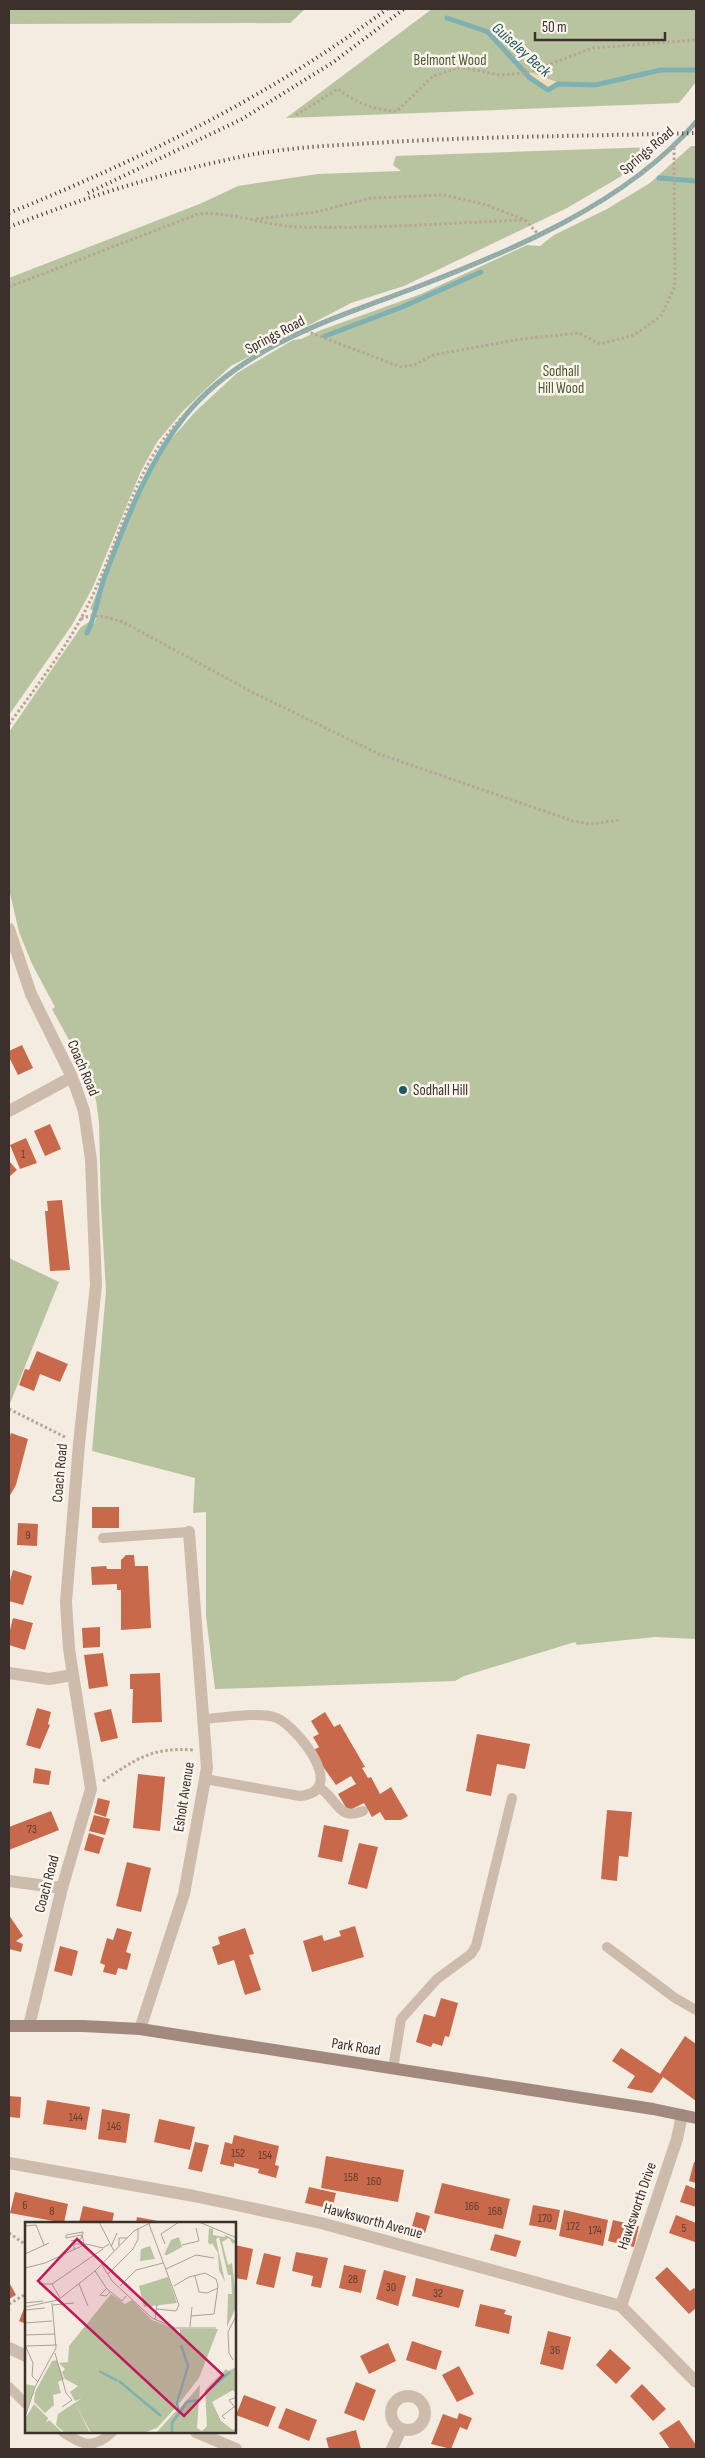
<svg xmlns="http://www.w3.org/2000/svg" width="705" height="2458" viewBox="0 0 705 2458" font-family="'Sofia Sans Condensed',sans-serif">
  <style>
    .green { fill: #b8c4a0 }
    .sand { fill: #efdcb8 }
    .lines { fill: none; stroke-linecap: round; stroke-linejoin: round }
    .stream { stroke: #7fb0b2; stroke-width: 5 }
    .building { fill: #c8694b }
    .path { stroke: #b9a596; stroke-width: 3; stroke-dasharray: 2.5 2.5; stroke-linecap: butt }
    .service { stroke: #cdbbac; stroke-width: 10 }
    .minor { stroke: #cdbbac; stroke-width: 12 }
    .secondary { stroke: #a18a7d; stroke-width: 12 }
    .rail { stroke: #3b302b; stroke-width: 4; stroke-dasharray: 1 4; stroke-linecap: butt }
    .poi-dot { fill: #1f5a5e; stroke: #fbf5ee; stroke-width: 2 }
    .labels { text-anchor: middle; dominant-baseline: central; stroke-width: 5; stroke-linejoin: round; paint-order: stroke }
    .number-label { font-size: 12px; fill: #5e3e33 }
    .park-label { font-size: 15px; fill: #4a5a2e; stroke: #fbf5ee }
    .street-label { font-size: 15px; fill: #3b302b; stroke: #fbf5ee }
    .poi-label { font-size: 15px; fill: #3b302b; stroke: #fbf5ee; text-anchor: start }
    .water-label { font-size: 16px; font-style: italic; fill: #1f5a5e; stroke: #fbf5ee }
    .inset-river { fill: none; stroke: #7fb0b2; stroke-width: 2.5 }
    .inset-road { fill: none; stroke: #aaa098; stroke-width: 1 }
    .view { fill: #c2185b; fill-opacity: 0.15; stroke: #c2185b; stroke-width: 2.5 }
    .inset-edge { fill: none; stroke: #3b302b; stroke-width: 2.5 }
  </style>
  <rect width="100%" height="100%" fill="#f4ebe1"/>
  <path class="green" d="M9,9H305L290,23L9,24Z
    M432,9H696V82L679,103L286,118Z
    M691,146H696V1639L655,1637L577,1645L575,1642L464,1676L455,1681L215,1689L206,1616V1512L193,1513L195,1478L92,1451L106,1291L101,1206L99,1123L96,1100L81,1062L52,1009L55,1007L32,964L19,932L9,889V732L81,627L89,622L94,624L98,614L90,609L148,470L164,447L196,411L237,373L293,340L301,339L321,330L421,294L527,245L540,246L554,235L607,209L650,183Z
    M654,147L620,177L567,208L404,286L351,303L231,366L209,386L183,411L157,442L141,471L92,589L72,625L9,715V278L202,203L238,186L318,174L401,171L393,165L396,156Z
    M9,1258L59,1282L9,1406Z"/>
  <path class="sand" d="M524,70L557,82L548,87Z"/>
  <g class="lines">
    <path class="stream" d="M447,18L488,32L530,78L548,90L558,84L595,85L661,70H696
      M659,178L696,181
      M325,336L402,307L481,272
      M87,633C97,614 98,592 106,573C127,518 148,462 185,416C240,348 331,319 409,290C509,252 626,204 696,122"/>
  </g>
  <path class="building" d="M22,1045L33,1068L18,1075L9,1057V1051Z
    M50,1124L61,1149L45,1156L34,1131Z
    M26,1138L37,1163L20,1169L10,1145Z
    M9,1161L17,1170L9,1177Z
    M62,1200L70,1270L50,1271L45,1211H48L47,1201Z
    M37,1351L68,1364L60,1382L40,1374L34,1391L19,1385L25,1369L29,1370Z
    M11,1433L28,1439L16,1485L9,1497V1439Z
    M92,1507H119V1528H92Z
    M18,1523L38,1524L37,1546L17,1545Z
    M126,1555H134L135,1566H148L151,1628L121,1630V1590H117V1584L92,1585L91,1567L106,1566L107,1569H121V1560Z
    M13,1570L32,1576L23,1605L9,1601V1584Z
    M13,1618L33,1623L25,1650L9,1645V1634Z
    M100,1627V1647L83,1648L82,1628Z
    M103,1653L108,1686L89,1689L84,1655Z
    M160,1673L162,1722L132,1723L133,1689H130V1674Z
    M37,1708L51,1712L48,1724L50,1725L40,1749L26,1745Z
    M111,1709L118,1738L101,1742L94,1713Z
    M325,1712L334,1727L340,1724L365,1767L362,1768L368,1778L371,1777L380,1794L391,1787L408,1816L401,1820H385L380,1812L372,1817L364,1803L348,1811L338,1794L356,1784L351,1776L336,1785L312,1751L319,1747L313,1737L319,1734L311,1721Z
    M477,1734L530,1744L525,1769L497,1764L491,1796L466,1791Z
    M35,1768L51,1771L49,1785L33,1783Z
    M138,1774L165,1777L160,1831L133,1828Z
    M98,1798L110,1801L106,1817L94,1813Z
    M607,1810L632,1812L628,1857L619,1856L617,1881L601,1879Z
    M51,1811L59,1830L9,1850V1827Z
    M94,1815L110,1819L105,1835L89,1831Z
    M324,1825L349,1830L342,1862L318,1857Z
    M89,1833L104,1838L99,1854L84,1850Z
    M359,1843L378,1847L367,1889L348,1884Z
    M127,1862L151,1868L141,1912L116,1906Z
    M9,1915L23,1936L16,1941L23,1944L21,1952L9,1949Z
    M355,1926L364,1957L312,1972L303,1941L322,1935L324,1941L341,1936L339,1931Z
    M117,1928L132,1932L126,1952L131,1954L127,1970L118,1968L116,1975L103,1972L105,1965L100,1963L107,1938L113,1940Z
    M245,1928L254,1954L249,1955L261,1990L245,1995L234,1960L218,1965L212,1947L220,1944L218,1937Z
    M60,1946L78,1951L72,1976L54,1971Z
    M441,1998L458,2003L449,2037L445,2036L442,2046L433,2043L431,2047L416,2042L424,2014L435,2017Z
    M685,2036L696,2044V2101L663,2077L652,2093L627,2088L635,2076L612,2061L621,2048L660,2074Z
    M9,2096L21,2097L20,2118L9,2117Z
    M47,2100L90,2107L86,2130L43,2124Z
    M102,2109L130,2114L126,2143L98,2139Z
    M159,2119L195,2127L190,2150L154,2142Z
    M234,2135L279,2146L275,2165L279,2166L276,2178L258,2173L259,2169L250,2167L234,2163V2167L220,2164L225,2142L232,2144Z
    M195,2142L209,2145L202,2172L188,2169Z
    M326,2156L404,2170L398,2202L321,2188Z
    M694,2162L696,2163V2183L689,2181Z
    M442,2183L510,2199L503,2229L434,2213Z
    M686,2185L696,2189V2207L680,2202Z
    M309,2187L336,2193L332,2209L305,2203Z
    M15,2192L68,2204L64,2223L10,2213Z
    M533,2205L560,2210L556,2230L529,2225Z
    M83,2206L114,2213L112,2223H79Z
    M564,2210L608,2220L603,2246L559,2236Z
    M416,2212L430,2216L425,2233L411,2230Z
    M676,2215L696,2223L695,2242L669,2233Z
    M137,2217L163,2222L162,2223H136Z
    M613,2220L639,2226L634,2247L608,2241Z
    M495,2234L521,2241L516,2257L490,2250Z
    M235,2245L253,2249L247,2280L235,2278Z
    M296,2252L328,2258L321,2288L311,2286L313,2276L292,2271Z
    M264,2253L281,2257L274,2288L256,2284Z
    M344,2265L366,2270L361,2293L339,2288Z
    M667,2267L690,2291L694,2288L696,2290V2308L689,2314L655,2278Z
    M384,2270L406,2276L398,2306L376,2299Z
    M416,2278L464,2290L459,2308L412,2296Z
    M9,2282L16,2295L9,2299Z
    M26,2304V2324L19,2321Z
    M480,2304L506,2310L504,2314L512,2316L509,2334L475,2326Z
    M548,2331L571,2337L563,2370L540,2364Z
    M412,2341L442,2351L436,2370L406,2360Z
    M388,2343L396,2361L369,2374L360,2356Z
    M610,2349L631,2368L616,2384L596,2365Z
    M459,2366L474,2394L457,2402L442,2375Z
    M356,2382L376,2390L364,2421L344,2413Z
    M642,2384L666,2409L653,2421L630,2396Z
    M244,2395L276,2407L268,2427L236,2415Z
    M286,2408L317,2420L309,2441L278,2428Z
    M459,2413L472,2418L467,2430L460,2427L451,2449L431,2444L443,2414L457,2419Z
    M679,2420L696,2445V2449H670L659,2433Z
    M356,2430L361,2449H329L326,2438Z"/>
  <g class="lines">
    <path class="path" d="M296,115L338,89C354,102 376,111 397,111L433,76L460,67L500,75L526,73L593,48L696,40
      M256,219L316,212L371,198L444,195L487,205L525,220L538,234
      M9,287L198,214C233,211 265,226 300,227C374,229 450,223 525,220
      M306,331L401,367L414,365L433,355L522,339L579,333L600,344L634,335L661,316L675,286L674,144
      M81,619C94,612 109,618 123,622L252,692L379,754L573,821L590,824L619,820
      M9,724C35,689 69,644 88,605C114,554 129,489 161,443C180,416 209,389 236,370C286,333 348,313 405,291C506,254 625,205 696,122
      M9,1409L65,1437
      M103,1781C136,1759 152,1747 193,1750
      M9,2233L26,2245
      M9,2304L26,2294"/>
    <path class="service" d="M103,1538L189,1532
      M204,1719C223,1718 260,1711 277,1718C298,1728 349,1791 300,1796L205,1779
      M320,1788C339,1801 338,1821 363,1811
      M607,1947L675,1998L696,2010
      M393,2069L401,2019L437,1979L471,1954L476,1946L512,1798
      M9,2387L26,2404
      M63,2432C82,2445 94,2450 112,2432"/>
    <path class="minor" d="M9,929L31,994L72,1077L84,1111L91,1160L96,1285L79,1444L66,1602L69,1649L91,1789L62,1888L29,2026
      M9,1111L72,1077
      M9,1673L49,1679L73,1675
      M9,1881L62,1888
      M140,2029L184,1894L207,1768L189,1532
      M9,2163L194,2196L321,2223L621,2306L696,2382
      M621,2306L677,2139L682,2115
      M9,2348L26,2356
      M391 2413a17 17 0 1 1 34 0a17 17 0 1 1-34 0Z
      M196,2432L236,2449
      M392,2449L401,2429"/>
    <path class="secondary" d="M9,2026H83L140,2029L653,2109L696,2118"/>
    <path class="rail" d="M88,193L242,119L332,63L404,9
      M9,213C142,159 272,95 387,9
      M9,227C88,196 171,170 255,154C300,146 345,145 390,142C492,136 594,136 696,133"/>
  </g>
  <circle class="poi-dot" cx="403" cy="1090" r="5"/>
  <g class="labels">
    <g class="number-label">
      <text x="23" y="1154">1</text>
      <text x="28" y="1535">9</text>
      <text x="32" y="1829">73</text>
      <text x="76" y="2117">144</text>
      <text x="114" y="2126">146</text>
      <text x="238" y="2153">152</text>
      <text x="265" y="2155">154</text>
      <text x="351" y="2177">158</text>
      <text x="374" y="2181">160</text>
      <text x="25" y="2205">6</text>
      <text x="472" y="2206">166</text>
      <text x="52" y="2211">8</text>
      <text x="495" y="2211">168</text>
      <text x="545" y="2218">170</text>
      <text x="573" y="2226">172</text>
      <text x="684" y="2228">5</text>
      <text x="595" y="2230">174</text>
      <text x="353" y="2279">28</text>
      <text x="391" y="2287">30</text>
      <text x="438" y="2293">32</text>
      <text x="555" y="2350">36</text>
    </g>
    <g class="park-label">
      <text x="450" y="60">Belmont Wood</text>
      <text x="561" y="371">Sodhall<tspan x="561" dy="17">Hill Wood</tspan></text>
    </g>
    <g class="street-label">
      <text transform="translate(647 151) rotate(-40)">Springs Road</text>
      <text transform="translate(275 335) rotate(-28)">Springs Road</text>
      <text transform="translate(83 1068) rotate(67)">Coach Road</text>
      <text transform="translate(60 1473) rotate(-85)">Coach Road</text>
      <text transform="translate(184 1797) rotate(-81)">Esholt Avenue</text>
      <text transform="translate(47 1884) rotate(-75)">Coach Road</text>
      <text transform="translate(356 2047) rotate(9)">Park Road</text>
      <text transform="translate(637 2206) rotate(-71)">Hawksworth Drive</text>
      <text transform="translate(373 2221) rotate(15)">Hawksworth Avenue</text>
    </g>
    <g class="poi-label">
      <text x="413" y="1090">Sodhall Hill</text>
    </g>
    <g class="water-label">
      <text transform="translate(521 50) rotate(42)">Guiseley Beck</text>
    </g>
  </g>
  <g transform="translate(25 2222)">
    <rect width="211" height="211" fill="#f4ebe1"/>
    <path d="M184,6L188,7V13L199,15L201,13L211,19L208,22L204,16L197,20L203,43L207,41L212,83L202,105L203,72H207L206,53H203L194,15L191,17L200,60L194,48L193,31L187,21L185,23L183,20ZM154,15L157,25L142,33H139L146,18ZM125,24L130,37L115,39L116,27ZM143,55L152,81L119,85L114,64ZM86,72L100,82L107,78L127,98L151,107L155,115V107H193L174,156L153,183L161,152L151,185L132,206L118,211H66L50,181L65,211H40L31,203L33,192L57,176L50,179L45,170L53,164L40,157L37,150L40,147L34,141L43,140L44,124ZM32,138L39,157L33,160L36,171L28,173L29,183L20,191L9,180L10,170L27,139ZM211,145V172L208,168L187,180L196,199L208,208L211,206V211H131L151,189L155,192L154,187L175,163L172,206L177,209L182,204L180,168L201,147L203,149ZM0,162L10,164L0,194ZM9,182L23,196L21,201L24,198L38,211H0V197Z" fill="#b8c4a0"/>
    <path class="inset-river" d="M74,149L93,159M94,159L136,194M185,167L205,150M154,191L152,181L163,144L156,123M147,211V201L162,180L172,178"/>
    <path class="inset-road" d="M74,0L89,29M174,0L212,16M124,2L154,83L151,89L132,87M0,4L11,3L19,23M56,13L41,16V13L58,10V12M46,19L56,17L57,12L59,22M140,22L136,12L154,0M157,23L174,19L171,6M94,24V16H102M86,25L92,11M49,28V22H60M0,32L24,21M77,43L87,59L127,96L150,106H191M0,46L20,41L61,22L78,26L84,22M141,47L171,33L189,36M70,49L82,67L97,79L101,74M83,52L108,27L113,17V6M170,54L174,70L182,71L193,66M14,62H27L78,27M27,62L35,76M54,62L63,84M95,64L111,48L138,41M149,64L164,55L180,51L191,57L193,64L189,92L166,94M81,67L75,73L81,74L85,70M0,81L18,79M28,83L49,81M0,85L33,78L70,49L109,9L127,0M0,88L20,86M130,97L132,82M0,101L27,99M165,105L167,85M0,113L30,112M0,123L8,141L7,154L13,160M1,124L32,123M30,131L41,171L47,178L37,185M208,138L204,131L203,110L212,92M212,175L204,178L212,188M0,195L10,165L31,126L27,81M200,197L197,194L209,185"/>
    <path class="view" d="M52,17L198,153L159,194L13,59Z"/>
    <rect width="211" height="211" class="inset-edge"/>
  </g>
  <rect width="705" height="2458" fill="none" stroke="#3b302b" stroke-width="20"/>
  <path d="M535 32v8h130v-8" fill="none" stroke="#3b302b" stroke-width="2.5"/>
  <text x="542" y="32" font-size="15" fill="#3b302b" stroke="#fbf5ee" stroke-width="4" paint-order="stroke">50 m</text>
</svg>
